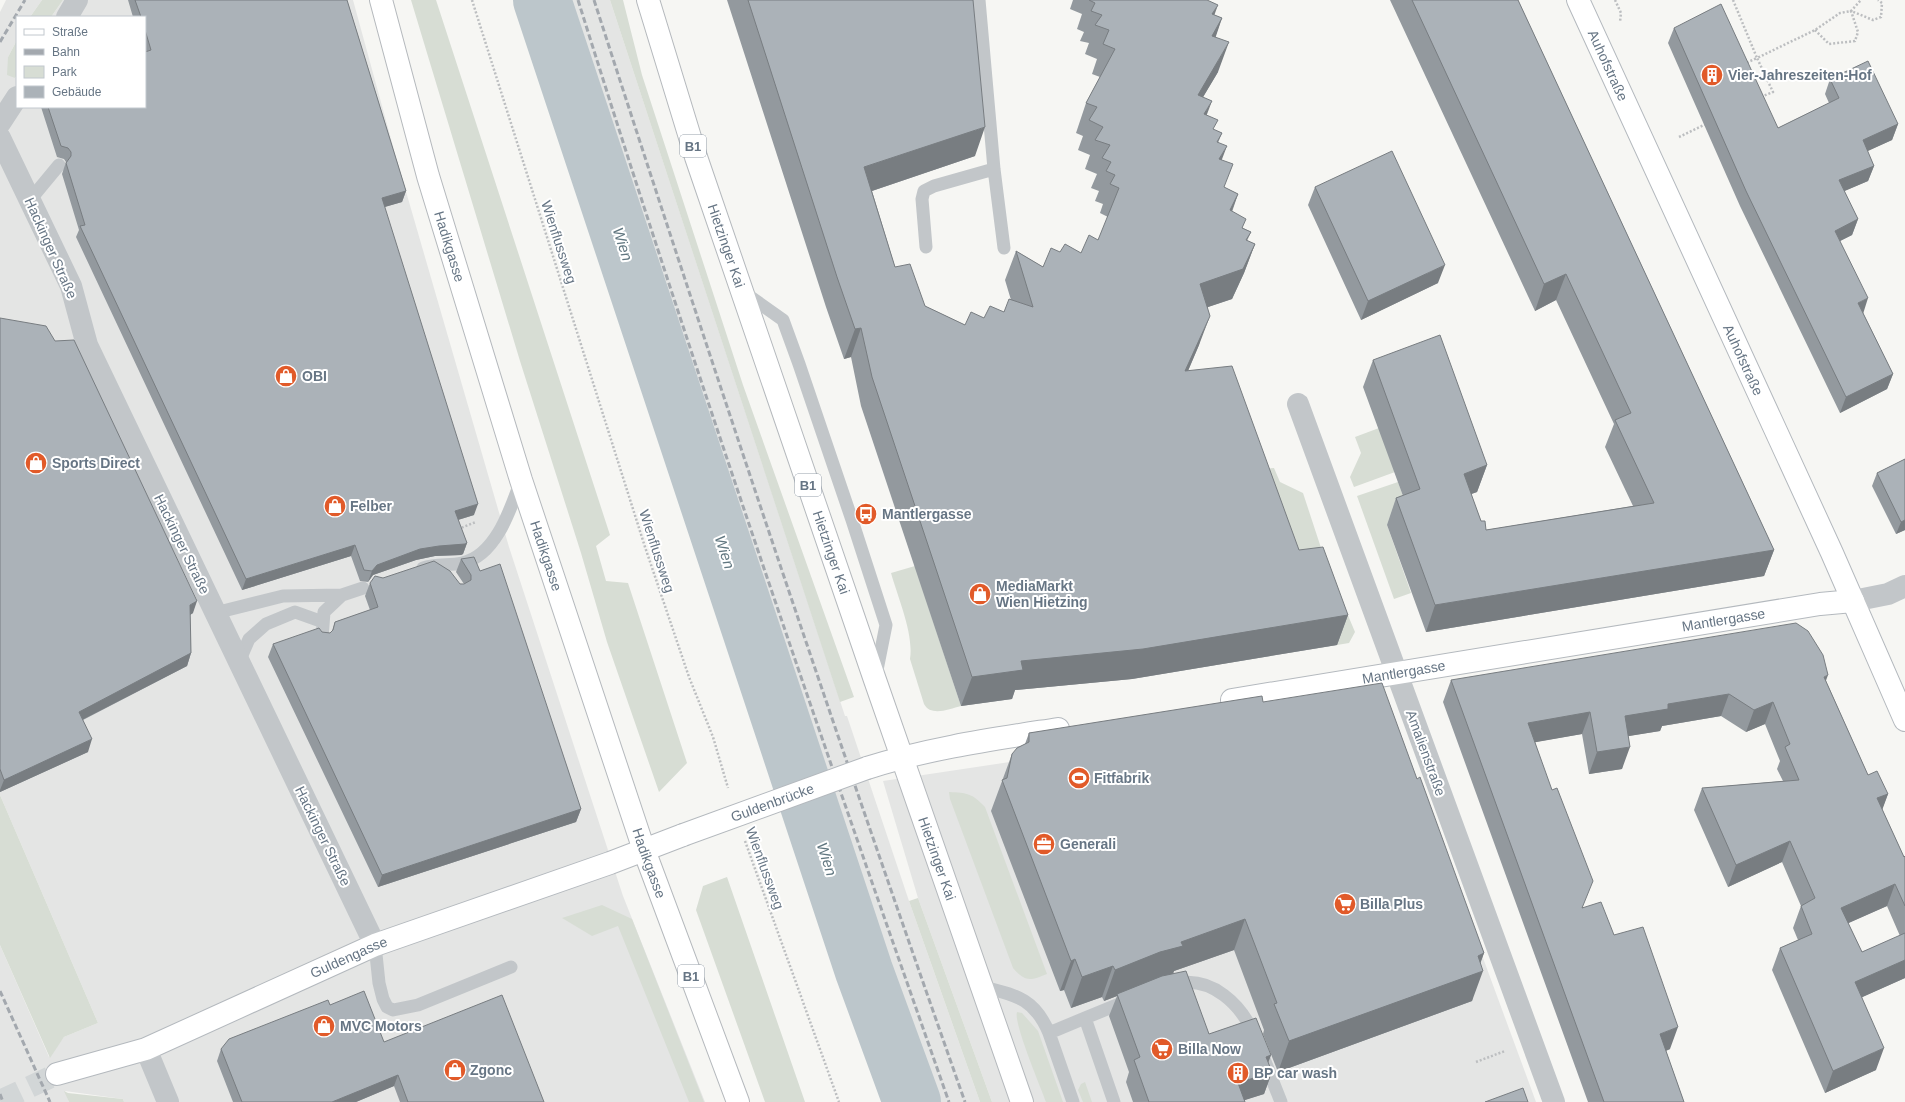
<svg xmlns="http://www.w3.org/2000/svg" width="1905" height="1102" viewBox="0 0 1905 1102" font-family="Arial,sans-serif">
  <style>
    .built { fill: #e4e5e4 }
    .green { fill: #d7ddd4 }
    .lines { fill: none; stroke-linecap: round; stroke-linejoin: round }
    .river { stroke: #bcc6cb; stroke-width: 58 }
    .secondary-tunnel { stroke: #d2d6d7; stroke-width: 22; stroke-dasharray: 22 11; stroke-linecap: butt }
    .secondary-casing { stroke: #b4b9be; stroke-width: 24 }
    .primary-casing { stroke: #b5b9bd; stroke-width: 24 }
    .path { stroke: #bcbec0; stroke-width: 2.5; stroke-dasharray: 2 2; stroke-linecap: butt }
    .lane { stroke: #c2c6c9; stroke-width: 13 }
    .street { stroke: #c2c6c9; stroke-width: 22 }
    .secondary { stroke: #fff; stroke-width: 22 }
    .primary { stroke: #fff; stroke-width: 22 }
    .rail { stroke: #a3a8ae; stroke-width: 3; stroke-dasharray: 6 3; stroke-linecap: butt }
    .secondary-bridge-casing { stroke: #b4b9be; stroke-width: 24; stroke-linecap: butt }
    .secondary-bridge { stroke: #fff; stroke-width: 22 }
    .wall { fill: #93999e; fill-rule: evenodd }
    .shaded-wall { fill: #787d81 }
    .building { fill: #abb2b8; stroke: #787d81 }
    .labels { text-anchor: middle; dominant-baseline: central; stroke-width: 4; stroke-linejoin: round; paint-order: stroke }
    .shield { fill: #fff; stroke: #949ea9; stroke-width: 1 }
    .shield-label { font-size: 13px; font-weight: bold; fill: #667584 }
    .street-label { font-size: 14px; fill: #667584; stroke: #fff }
    .poi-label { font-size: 14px; font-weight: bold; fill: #667584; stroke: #fff; text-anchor: start }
    .water-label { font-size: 15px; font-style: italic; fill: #617780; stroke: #fff }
  </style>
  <rect width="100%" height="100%" fill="#f6f6f3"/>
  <path class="built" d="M6,0H42L30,17H17V40L8,57L15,78L17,75V107H145V17H51L63,0H353L396,157L509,547L623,896L705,1102H124L123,1099L65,1091L69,1102H0V945L49,1057L64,1037L98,1023L0,795V12Z
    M565,0H610L845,716H847L909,901L980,1102H936L800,716L662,304Z
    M1390,705L1536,1102H992L918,898L883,781Z"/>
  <path class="green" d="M42,0H63L51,17H30Z
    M411,0H436L610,535L596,546L606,581L628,583L687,763L659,792L607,642L581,553L520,361Z
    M610,0H623L642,75L743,385L854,697L840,702Z
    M17,40V75L15,78L7,75L8,57Z
    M1379,428L1395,472L1354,487L1350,477L1361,453L1355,437Z
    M1274,468L1280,482L1303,493L1325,560L1285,570L1249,470Z
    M1398,482L1410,516L1387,525L1411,593L1394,599L1357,496Z
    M915,566L961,706C949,709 931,717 924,704L910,659C914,634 898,598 891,573Z
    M1331,575L1355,632L1349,643L1337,645Z
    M949,792C967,793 972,793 985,807L1047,974C1030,981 1025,982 1013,968L950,799Z
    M0,795L98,1023L64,1037L50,1058L0,945Z
    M727,877L805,1102H765L696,910L703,886Z
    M918,898L992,1102H980L909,901Z
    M602,905L632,919L704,1102H689L618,926L592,936L562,918Z
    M1017,1012L1022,1013L1038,1031L1063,1102H1046C1041,1088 1013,1022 1017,1012Z
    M1085,1082L1092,1102H1083L1078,1090L1081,1084Z
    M64,1091L68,1093L123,1099L124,1102H69Z"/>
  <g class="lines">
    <path class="river" d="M542,0L864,971L912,1102"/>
    <path class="secondary-tunnel" d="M0,1101L57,1074"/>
    <g class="secondary-casing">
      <g id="secondary">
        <path id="s1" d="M1578,0L1832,553L1905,720"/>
        <path id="s2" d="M1232,700L1820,604L1853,601"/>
        <path d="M867,768C929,748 994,739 1058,729"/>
        <path id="s3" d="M57,1074L146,1049L375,945L610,863L683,835"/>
      </g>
    </g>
    <g class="primary-casing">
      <g id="primary">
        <path id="s4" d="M381,0L428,176L521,480L644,850L738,1102"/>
        <path id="s5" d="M648,0L696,157L875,680L1022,1102"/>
      </g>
    </g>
    <path class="path" d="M472,0L645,547L689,677L713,737L728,788
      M1615,0L1621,13L1620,22
      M1733,0L1757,58L1746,63
      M1815,30L1829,44L1855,41L1858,32L1851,11L1873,20L1881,17L1882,3L1878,0
      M1761,97L1773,92L1757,58L1815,30L1840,13L1851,11L1861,0
      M1679,137L1706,124
      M458,529L476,522
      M745,841L839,1102
      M1476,1062L1505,1051"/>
    <path class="lane" d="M979,0L994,169L1004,248
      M30,200L59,165
      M926,247L922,199L924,191L934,186L994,169
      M742,291L783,320L799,364L852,520L886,625L876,675
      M423,568C436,563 449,566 462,563C496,556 511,508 521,480
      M215,613L283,596L342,595L363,588
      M322,638L324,612L342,595
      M239,662L249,639L266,624L295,612L323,622
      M375,945L379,983L383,999L387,1007L393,1010L418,1005L511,967
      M1174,984C1212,975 1242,1005 1255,1037
      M980,986C1014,995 1034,997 1049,1033L1085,1018L1114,1102
      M1085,1018L1129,1000
      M1049,1033L1073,1102
      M1264,1059L1281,1102"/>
    <path class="street" d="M67,17L77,0
      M0,123L17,97
      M0,138L71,286L87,345L375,945
      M1298,404L1554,1102
      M1853,601L1888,594L1905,586
      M146,1049L168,1102"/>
    <use href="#secondary" class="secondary"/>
    <use href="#primary" class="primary"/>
    <path class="rail" d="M578,0C694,370 820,736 949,1102
      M594,0C713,369 836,736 965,1102
      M0,42L25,0
      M0,991L50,1102
      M0,1094L3,1102"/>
    <g class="secondary-bridge-casing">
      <g id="secondary-bridge">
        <path id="s6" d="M683,835L867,768"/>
      </g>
    </g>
    <use href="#secondary-bridge" class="secondary-bridge"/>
  </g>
  <path class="wall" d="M128,0H347L406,191L402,202L384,207L474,515L458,520L467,543L463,554L461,555L435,556L416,560L373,575L368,582L360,581L351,556L242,590L76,237L79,230L62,174L66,162L64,159L57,157L41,107H145V17H133Z
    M727,0H973L975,156L872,191L895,267L925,306L965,325L1004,312L1011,300L1005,280L1016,251L1043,267L1060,252L1081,253L1098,240L1108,217L1100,213L1103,204L1095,201L1099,191L1091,188L1097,174L1085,169L1090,155L1078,150L1083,136L1076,133L1086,103L1100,77L1092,74L1097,59L1085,54L1089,43L1080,41L1084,32L1077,29L1082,14L1070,9L1073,0H1207L1214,15L1222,18L1215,37L1218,72L1203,97L1206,115L1214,130L1222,133L1218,143L1222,160L1224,187L1238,194L1232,212L1243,228L1251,232L1247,241L1255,244L1244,273L1232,299L1208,307L1199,345L1188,371L1299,550L1348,615L1337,645L1132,679L1015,690L1012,699L961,706L861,406L851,357L844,359L826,307Z
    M1390,0H1518L1774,550L1764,576L1426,632L1387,525L1396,498L1403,496L1363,387L1373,360L1487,465L1477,492L1471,494L1481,521L1486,530L1633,506L1605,447L1614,424L1556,300L1535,311Z
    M1674,28L1778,128L1829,103L1825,94L1830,79L1898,124L1892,140L1867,151L1874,166L1868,181L1844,191L1858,219L1852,235L1840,241L1863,313L1893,374L1887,389L1840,413L1740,206L1668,43Z
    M1315,187L1438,283L1361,320L1308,205Z
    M0,318L193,613L190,615L191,653L187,666L83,720L88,752L0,792Z
    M1905,459V530L1896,534L1872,486L1877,473Z
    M461,559L480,571L581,809L576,822L378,887L268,657L273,644L322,632L330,633L332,631L335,622L370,610L365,596L370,583L383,578L464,584L456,572Z
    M1451,680L1826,681L1868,775L1888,794L1882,809L1904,857L1905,856V978L1862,997L1876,1070L1825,1093L1772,970L1780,948L1798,940L1793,928L1801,906L1782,862L1728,887L1694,810L1702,788L1783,781L1777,769L1780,761L1765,724L1746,732L1721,716L1662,726L1660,731L1628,736L1622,769L1589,774L1582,734L1535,742L1583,908L1614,935L1670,1049L1666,1051L1684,1102H1588L1443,702ZM1887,906L1900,936L1862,952L1848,923Z
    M1263,702L1417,779L1484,953L1480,963L1472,1001L1278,1072L1263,1034L1264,1030L1234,950L1174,971L1173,973L1209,1034L1271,1055L1268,1062L1272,1072L1264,1094L1244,1100L1245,1102H1133L1126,1082L1129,1072L1109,1016L1117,996L1104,1001L1102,997L1071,1008L1064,990L1060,991L991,811L1012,754L1025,744L1029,733Z
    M330,1005L384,1042L544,1102H400L394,1086L356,1102H233L217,1061L221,1049Z"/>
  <path class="shaded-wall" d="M1218,5L1207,35L1212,14Z
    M1222,18L1212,48V36Z
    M1229,42L1218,72L1187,124L1198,95Z
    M1212,101L1201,130L1204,114Z
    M1898,124L1892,140L1857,156L1863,140Z
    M985,127L975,156L854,197L864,167Z
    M1227,146L1216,175L1219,159Z
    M1874,166L1868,181L1833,196L1839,180Z
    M406,191L402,202L378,209L382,198Z
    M1238,194L1227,224L1230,210Z
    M1858,219L1852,235L1830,246L1835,231Z
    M1255,244L1244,273L1232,299L1190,313L1200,284Z
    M1445,265L1438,283L1361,320L1368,301Z
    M1566,274L1556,300L1535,311L1544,284Z
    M1868,298L1863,314L1858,303Z
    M1210,316L1199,345L1175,401L1185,371Z
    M861,328L851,357L844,359L855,329Z
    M1893,374L1887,389L1840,413L1846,397Z
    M1487,465L1477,492L1455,500L1464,474Z
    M478,504L474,515L451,522L455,511Z
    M1905,520V530L1896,534L1901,522Z
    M467,543L463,554L461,555L435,556L416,560L373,575L368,582L372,571L377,565L420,549L439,546Z
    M355,545L351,556L242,590L246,579Z
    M1774,550L1764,576L1426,632L1435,605Z
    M197,601L193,613L185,618L190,605Z
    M1348,615L1337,645L1132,679L1015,690L1012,699L961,706L972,677L1021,661Z
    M191,653L187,666L74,724L79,712Z
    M1828,675L1820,697L1824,677Z
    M1729,694L1721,716L1662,726L1660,731L1617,738L1625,716L1668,704Z
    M1773,702L1765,724L1746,732L1754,710Z
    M1590,712L1582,734L1520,745L1528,723Z
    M92,739L88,752L0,792V790L4,780Z
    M1630,747L1622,769L1589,774L1597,752Z
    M1888,794L1880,816L1877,798Z
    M581,809L576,822L378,887L382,875Z
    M1790,841L1782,862L1728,887L1736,865Z
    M1895,884L1887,906L1833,930L1841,908Z
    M1245,919L1234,950L1174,971L1172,977L1117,994V996L1104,1001L1115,970L1181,942Z
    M1484,953L1477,973L1483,971L1472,1001L1278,1072L1289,1041Z
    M1075,959L1064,990L1060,991L1071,961Z
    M1905,960V978L1847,1004L1855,982Z
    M1113,966L1102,997L1071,1008L1082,977Z
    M1678,1027L1670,1049L1652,1056L1660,1034Z
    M1884,1048L1876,1070L1825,1093L1833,1071Z
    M1271,1055L1264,1074L1272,1072L1264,1094L1239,1102L1238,1083L1266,1057Z
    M398,1075L394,1086L356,1102H332Z"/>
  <path class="building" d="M135,0H347L406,191L382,198L478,504L455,511L467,543L465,544L439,546L420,549L377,565L372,571L364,570L355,545L246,579L80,226L85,225L66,163L71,156V152L68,148L61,146L48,107H145V52L151,50L145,30V17H141Z
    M748,0H973L985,127L864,167L895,267L910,264L925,306L965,325L971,312L984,318L990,306L1004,312L1009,299L1033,307L1016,251L1043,267L1051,248L1060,252L1065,244L1081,253L1089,235L1098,240L1119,188L1110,184L1115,175L1106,171L1111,162L1102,158L1110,145L1095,140L1103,127L1089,120L1097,107L1086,103L1115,49L1103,44L1109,30L1095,25L1102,15L1091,11L1095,3L1089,0H1207L1218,5L1212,14L1222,18L1212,36L1229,42L1198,95L1212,101L1204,114L1218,120L1213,129L1222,133L1217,142L1227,146L1219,159L1233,164L1224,187L1238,194L1230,210L1246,219L1242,228L1251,232L1246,240L1255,244L1243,269L1200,284L1210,316L1185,371L1232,366L1299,550L1323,547L1348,615L1143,649L1021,661L1023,670L972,677L872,377L861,328L855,329L837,277Z
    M1412,0H1518L1774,550L1435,605L1396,498L1420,489L1373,360L1440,335L1487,465L1464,474L1481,521H1485L1486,530L1654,503L1615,420L1631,413L1566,274L1544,284Z
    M1721,4L1778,128L1839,98L1830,79L1868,61L1898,124L1863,140L1874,166L1839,180L1858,219L1835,231L1868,298L1858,303L1893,374L1846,397L1746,191L1674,28Z
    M1392,151L1445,265L1368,301L1315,187Z
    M0,318L46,326L55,341L74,340L197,601L190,605L191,653L79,712L92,739L4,780L0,769Z
    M1905,459V520L1901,522L1877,473Z
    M474,557L480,571L500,564L581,809L382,875L273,644L319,628L322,632L330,633L333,630L335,622L378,607L370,583L375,576L383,578L434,561L450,571L460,584H464L471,580V575L461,559Z
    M1796,623L1808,631L1823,655L1828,675L1824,677L1868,775L1877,771L1888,794L1877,798L1904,857L1905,856V906L1895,884L1841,908L1862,952L1905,933V960L1855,982L1884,1048L1833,1071L1780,948L1812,934L1801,906L1815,898L1790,841L1736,865L1702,788L1799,780L1785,747L1790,744L1773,702L1754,710L1729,694L1668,704V709L1625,716L1630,747L1597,752L1590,712L1528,723L1552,790L1557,788L1593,881L1582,908L1601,902L1614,935L1643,927L1678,1027L1660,1034L1684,1102H1604L1451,680Z
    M1382,683L1417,779L1420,777L1484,953L1478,956L1483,971L1289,1041L1274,1004L1277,1003L1245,919L1181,942L1183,946L1160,952L1115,970L1113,966L1082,977L1075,959L1071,961L1002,780L1007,778L1012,754L1017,748L1029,742V733L1262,696L1263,702Z
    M1186,971L1209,1034L1256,1018L1271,1055L1266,1057L1272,1072L1238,1083L1245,1102H1149L1134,1060L1140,1057L1117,994L1162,976Z
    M364,991L384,1042L502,995L544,1102H408L398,1075L332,1102H242L221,1049L229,1039L328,1000L330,1005Z
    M1523,1088L1528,1102H1485Z"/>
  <defs>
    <g id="building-disc" transform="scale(1.15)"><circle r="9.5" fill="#e15a29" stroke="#fff"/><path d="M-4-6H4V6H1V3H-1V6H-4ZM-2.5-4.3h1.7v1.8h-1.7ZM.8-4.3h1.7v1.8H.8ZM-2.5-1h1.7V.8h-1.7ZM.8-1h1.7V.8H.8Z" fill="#fff"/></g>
    <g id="shop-disc" transform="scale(1.15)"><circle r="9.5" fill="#e15a29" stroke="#fff"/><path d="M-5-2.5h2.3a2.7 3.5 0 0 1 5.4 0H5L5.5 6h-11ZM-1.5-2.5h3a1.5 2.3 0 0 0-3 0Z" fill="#fff"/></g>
    <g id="bus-disc" transform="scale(1.15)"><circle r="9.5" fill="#e15a29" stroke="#fff"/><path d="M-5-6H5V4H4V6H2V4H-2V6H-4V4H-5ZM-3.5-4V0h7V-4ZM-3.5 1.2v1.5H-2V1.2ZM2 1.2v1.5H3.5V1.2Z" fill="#fff"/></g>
    <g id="stadium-disc" transform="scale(1.15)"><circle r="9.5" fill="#e15a29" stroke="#fff"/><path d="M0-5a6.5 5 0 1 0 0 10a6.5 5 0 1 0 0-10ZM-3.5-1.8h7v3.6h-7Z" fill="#fff"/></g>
    <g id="office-disc" transform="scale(1.15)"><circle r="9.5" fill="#e15a29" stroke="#fff"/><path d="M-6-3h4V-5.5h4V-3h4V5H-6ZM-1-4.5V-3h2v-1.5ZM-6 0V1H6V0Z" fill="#fff"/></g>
    <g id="supermarket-disc" transform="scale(1.15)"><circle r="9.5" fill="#e15a29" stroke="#fff"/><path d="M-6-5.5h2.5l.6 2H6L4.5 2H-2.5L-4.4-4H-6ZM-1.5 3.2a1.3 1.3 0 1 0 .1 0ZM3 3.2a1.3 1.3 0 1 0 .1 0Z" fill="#fff"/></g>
  </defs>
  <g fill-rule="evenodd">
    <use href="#building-disc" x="1712" y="75"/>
    <use href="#shop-disc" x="286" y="376"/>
    <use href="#shop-disc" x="36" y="463"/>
    <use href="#shop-disc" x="335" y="506"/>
    <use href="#bus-disc" x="866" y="514"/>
    <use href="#shop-disc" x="980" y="594"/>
    <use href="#stadium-disc" x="1079" y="778"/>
    <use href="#office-disc" x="1044" y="844"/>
    <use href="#supermarket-disc" x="1345" y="904"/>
    <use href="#shop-disc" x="324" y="1026"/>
    <use href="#supermarket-disc" x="1162" y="1049"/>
    <use href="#shop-disc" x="455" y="1070"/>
    <use href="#building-disc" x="1238" y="1073"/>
  </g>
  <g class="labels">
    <g class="shield">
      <rect x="680" y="135" width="26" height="22" rx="3"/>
      <rect x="795" y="474" width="26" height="22" rx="3"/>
      <rect x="678" y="965" width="26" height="22" rx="3"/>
    </g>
    <g class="shield-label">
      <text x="693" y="146">B1</text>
      <text x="808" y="485">B1</text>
      <text x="691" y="976">B1</text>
    </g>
    <g class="street-label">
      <text stroke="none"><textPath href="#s1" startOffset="72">Auhofstraße</textPath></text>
      <text transform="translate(559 242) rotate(72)">Wienflussweg</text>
      <text stroke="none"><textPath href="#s4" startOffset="256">Hadikgasse</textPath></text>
      <text stroke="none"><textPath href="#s5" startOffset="258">Hietzinger Kai</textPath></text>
      <text transform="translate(51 248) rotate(66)">Hackinger Straße</text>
      <text stroke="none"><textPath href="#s1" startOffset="396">Auhofstraße</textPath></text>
      <text transform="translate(182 544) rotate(64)">Hackinger Straße</text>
      <text transform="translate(657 551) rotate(72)">Wienflussweg</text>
      <text stroke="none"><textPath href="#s5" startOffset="582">Hietzinger Kai</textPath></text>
      <text stroke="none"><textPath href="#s4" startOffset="580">Hadikgasse</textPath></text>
      <text stroke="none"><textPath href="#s2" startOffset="498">Mantlergasse</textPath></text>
      <text stroke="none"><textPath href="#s2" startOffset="174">Mantlergasse</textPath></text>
      <text transform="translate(1426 753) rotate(70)">Amalienstraße</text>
      <text stroke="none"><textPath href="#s6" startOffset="95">Guldenbrücke</textPath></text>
      <text transform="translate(323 836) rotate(64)">Hackinger Straße</text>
      <text stroke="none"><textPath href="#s5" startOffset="906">Hietzinger Kai</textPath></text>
      <text stroke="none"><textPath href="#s4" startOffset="904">Hadikgasse</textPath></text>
      <text transform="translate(765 868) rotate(70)">Wienflussweg</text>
      <text stroke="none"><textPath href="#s3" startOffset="315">Guldengasse</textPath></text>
    </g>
    <g class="poi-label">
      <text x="1728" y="75">Vier-Jahreszeiten-Hof</text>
      <text x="302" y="376">OBI</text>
      <text x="52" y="463">Sports Direct</text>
      <text x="350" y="506">Felber</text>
      <text x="882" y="514">Mantlergasse</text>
      <text x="996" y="586">MediaMarkt<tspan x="996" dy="16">Wien Hietzing</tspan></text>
      <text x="1094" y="778">Fitfabrik</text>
      <text x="1060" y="844">Generali</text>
      <text x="1360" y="904">Billa Plus</text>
      <text x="340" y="1026">MVC Motors</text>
      <text x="1178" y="1049">Billa Now</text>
      <text x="470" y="1070">Zgonc</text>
      <text x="1254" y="1073">BP car wash</text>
    </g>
    <g class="water-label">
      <text transform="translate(623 244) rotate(72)">Wien</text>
      <text transform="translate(725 552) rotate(72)">Wien</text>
      <text transform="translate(827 859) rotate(72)">Wien</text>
    </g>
  </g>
  <rect x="16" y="16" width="130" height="92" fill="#ffffff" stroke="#c2c8ce"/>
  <rect x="24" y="29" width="20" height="6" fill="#ffffff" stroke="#c2c8ce"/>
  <text x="52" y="36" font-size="12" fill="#667584">Straße</text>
  <rect x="24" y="49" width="20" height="6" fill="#a3a8ae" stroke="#c2c8ce"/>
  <text x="52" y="56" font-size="12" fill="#667584">Bahn</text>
  <rect x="24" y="66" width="20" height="12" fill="#d7ddd4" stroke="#c2c8ce"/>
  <text x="52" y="76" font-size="12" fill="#667584">Park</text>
  <rect x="24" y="86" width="20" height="12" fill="#abb2b8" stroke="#c2c8ce"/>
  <text x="52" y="96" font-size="12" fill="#667584">Gebäude</text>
</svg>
